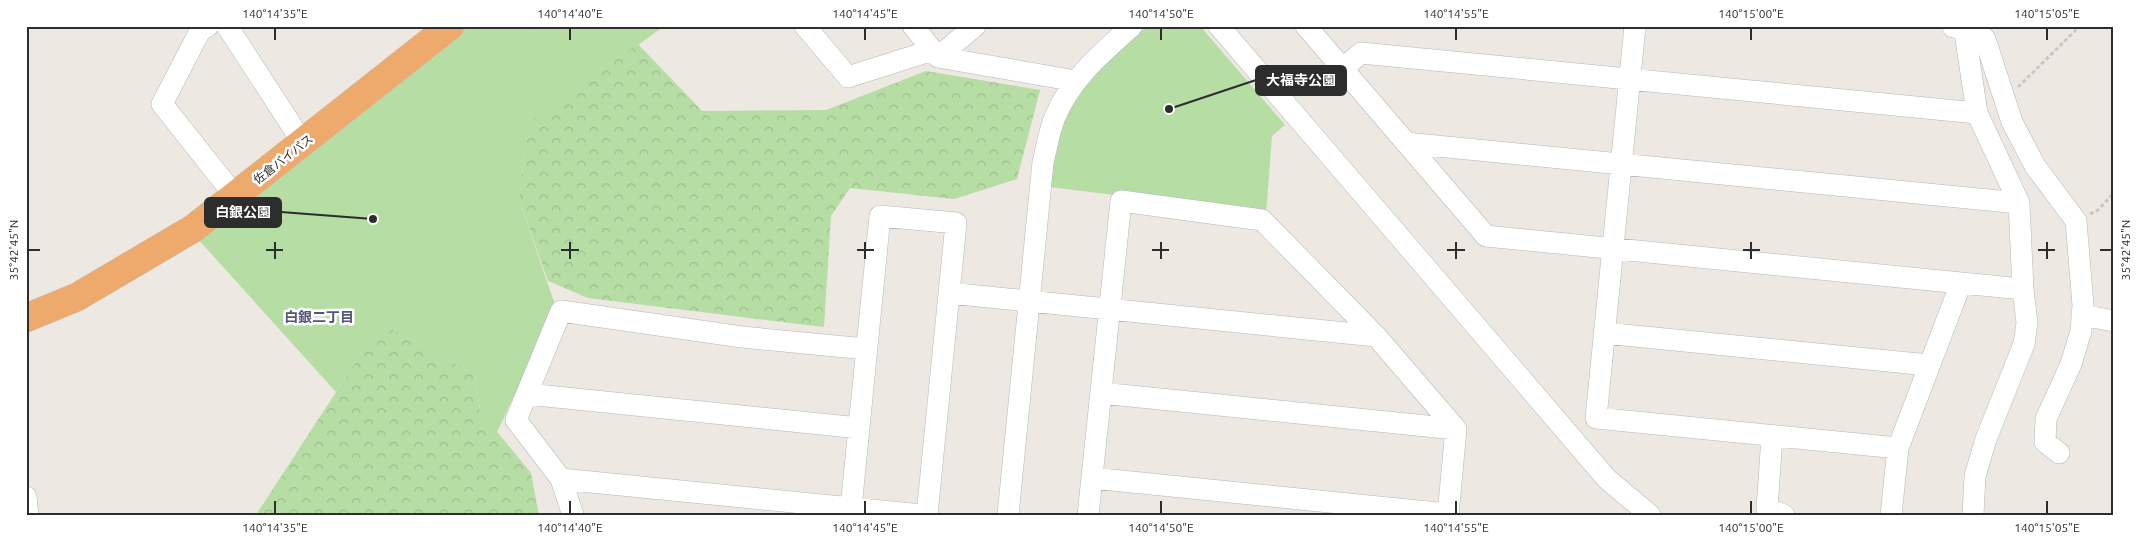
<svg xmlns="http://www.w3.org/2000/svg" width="2140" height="541" viewBox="0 0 2140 541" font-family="Ubuntu,'Noto Sans JP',sans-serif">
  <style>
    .grass { fill: #b5dda4 }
    .forest { fill: url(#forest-crowns) }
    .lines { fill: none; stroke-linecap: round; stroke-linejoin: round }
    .minor-casing { stroke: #b5b7bf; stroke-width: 22 }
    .highway-casing { stroke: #c8c8c8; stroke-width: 29 }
    .path { stroke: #c8c8c8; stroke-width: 3; stroke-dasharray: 4 2.5; stroke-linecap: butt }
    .minor { stroke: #fff; stroke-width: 21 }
    .highway { stroke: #eea96c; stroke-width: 28 }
    .ticks { fill: none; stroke: #2d2d2d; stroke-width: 2 }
    .labels { text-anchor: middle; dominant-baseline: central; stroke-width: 5; stroke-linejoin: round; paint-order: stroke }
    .street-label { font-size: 12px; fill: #2d2d2d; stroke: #fff }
    .neighbourhood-label { font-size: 14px; font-weight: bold; fill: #52577a; stroke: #fff }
    .leader { fill: none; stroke: #2d2d2d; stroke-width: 2 }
    .callout-dot { fill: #2d2d2d; stroke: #fff; stroke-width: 2 }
    .callout { fill: #2d2d2d; stroke: #2d2d2d; stroke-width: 2 }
    .callout-label { font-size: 14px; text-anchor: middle; font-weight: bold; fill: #fff }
    .neatline { fill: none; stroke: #2d2d2d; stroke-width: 2 }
    .ticks-label { font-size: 12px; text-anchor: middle; fill: #2d2d2d }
  </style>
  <defs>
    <pattern id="forest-crowns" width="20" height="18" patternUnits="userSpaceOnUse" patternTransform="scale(1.25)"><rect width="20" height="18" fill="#b5dda4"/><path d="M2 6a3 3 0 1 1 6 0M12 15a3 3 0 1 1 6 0" fill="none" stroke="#9cbe8e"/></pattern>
  </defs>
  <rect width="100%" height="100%" fill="#ede8e1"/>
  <path class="grass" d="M463,26H664L528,126L519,199L556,308L497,432L480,411L475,375L381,323L336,392L197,238Z
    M1148,26H1200L1285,125L1272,136L1266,214L1050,187C1052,165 1054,140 1063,119C1079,80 1115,51 1148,26Z"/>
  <path class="forest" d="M638,44L702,111L826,110L926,71L1040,90L1017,179L954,199L850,188L831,216L824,327L588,298L548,281L519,199L528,124Z
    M381,323L475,375L480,411L531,473L539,515H256Z"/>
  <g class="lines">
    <g class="minor-casing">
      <path id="minor" d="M208,26L200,31L162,104L235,196
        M227,26L303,143
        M805,26L848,77L933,50
        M913,26L938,57L1076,81
        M1219,26L1607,479L1650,515
        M1306,26L1486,236L1961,283
        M1635,26L1596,418L1898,448
        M1953,27L1976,31L1985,39L2012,122L2035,166L2076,221L2083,305L2081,331L2071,364L2046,419L2045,442L2059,453
        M938,57L975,26
        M1342,69L1361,53L1977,113
        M1406,143L2019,203
        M949,293L1376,336
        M2082,315L2114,321
        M1604,333L1929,365
        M1101,393L1456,429
        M527,394L859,428
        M1772,436L1767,509L1784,515
        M1092,478L1448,514
        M561,479L922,515
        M26,497L28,515
        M851,508L880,216L956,223L927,515
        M573,515L561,479L516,420L561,311L742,337L866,349
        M1008,515L1043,162C1047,147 1049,131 1055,117C1071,78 1102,53 1132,26
        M1088,515L1121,201L1262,220L1376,336L1456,429L1448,515
        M1891,515L1898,448L1961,283L2023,289L2019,203L1977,113L1964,26
        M1973,515L1975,476L1986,439L2024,344L2027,323L2023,289"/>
    </g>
    <g class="highway-casing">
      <path id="highway" d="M26,318L77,297L194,228L450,26"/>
    </g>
    <path class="path" d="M2018,87L2080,26
      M2090,214L2098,210L2114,193"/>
    <use href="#minor" class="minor"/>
    <use href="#highway" class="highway"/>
  </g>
  <path class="ticks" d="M275,28V40M570,28V40M865,28V40M1161,28V40M1456,28V40M1751,28V40M2047,28V40M275,242V259M570,242V259M865,242V259M1161,242V259M1456,242V259M1751,242V259M2047,242V259M28,250H40M266,250H283M561,250H579M857,250H874M1152,250H1169M1447,250H1465M1743,250H1760M2038,250H2055M2100,250H2112M275,501V514M570,501V514M865,501V514M1161,501V514M1456,501V514M1751,501V514M2047,501V514"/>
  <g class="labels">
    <g class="street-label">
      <text transform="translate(283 159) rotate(-38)">佐倉バイパス</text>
    </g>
    <g class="neighbourhood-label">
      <text x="319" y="317">白銀二丁目</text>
    </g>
  </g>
  <path class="leader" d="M1169 109L1256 80M373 219L281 212"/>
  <g class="callout-dot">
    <circle cx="1169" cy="109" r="5"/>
    <circle cx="373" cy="219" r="5"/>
  </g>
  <g class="callout">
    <rect x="1256" y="66" width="90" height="29" rx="5"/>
    <rect x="205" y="198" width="76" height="29" rx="5"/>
  </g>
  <g class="callout-label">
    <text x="1301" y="85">大福寺公園</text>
    <text x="243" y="217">白銀公園</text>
  </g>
  <rect width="2140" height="541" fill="none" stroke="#ffffff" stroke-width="55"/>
  <rect x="28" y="28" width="2084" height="486" class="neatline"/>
  <g class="ticks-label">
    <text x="275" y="18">140°14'35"E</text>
    <text x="570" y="18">140°14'40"E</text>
    <text x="865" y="18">140°14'45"E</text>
    <text x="1161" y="18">140°14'50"E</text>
    <text x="1456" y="18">140°14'55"E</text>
    <text x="1751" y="18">140°15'00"E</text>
    <text x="2047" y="18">140°15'05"E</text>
    <text transform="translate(14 250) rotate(-90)" y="4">35°42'45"N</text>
    <text transform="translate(2126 250) rotate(-90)" y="4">35°42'45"N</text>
    <text x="275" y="532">140°14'35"E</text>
    <text x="570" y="532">140°14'40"E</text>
    <text x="865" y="532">140°14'45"E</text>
    <text x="1161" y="532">140°14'50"E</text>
    <text x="1456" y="532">140°14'55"E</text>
    <text x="1751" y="532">140°15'00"E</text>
    <text x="2047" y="532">140°15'05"E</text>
  </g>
</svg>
